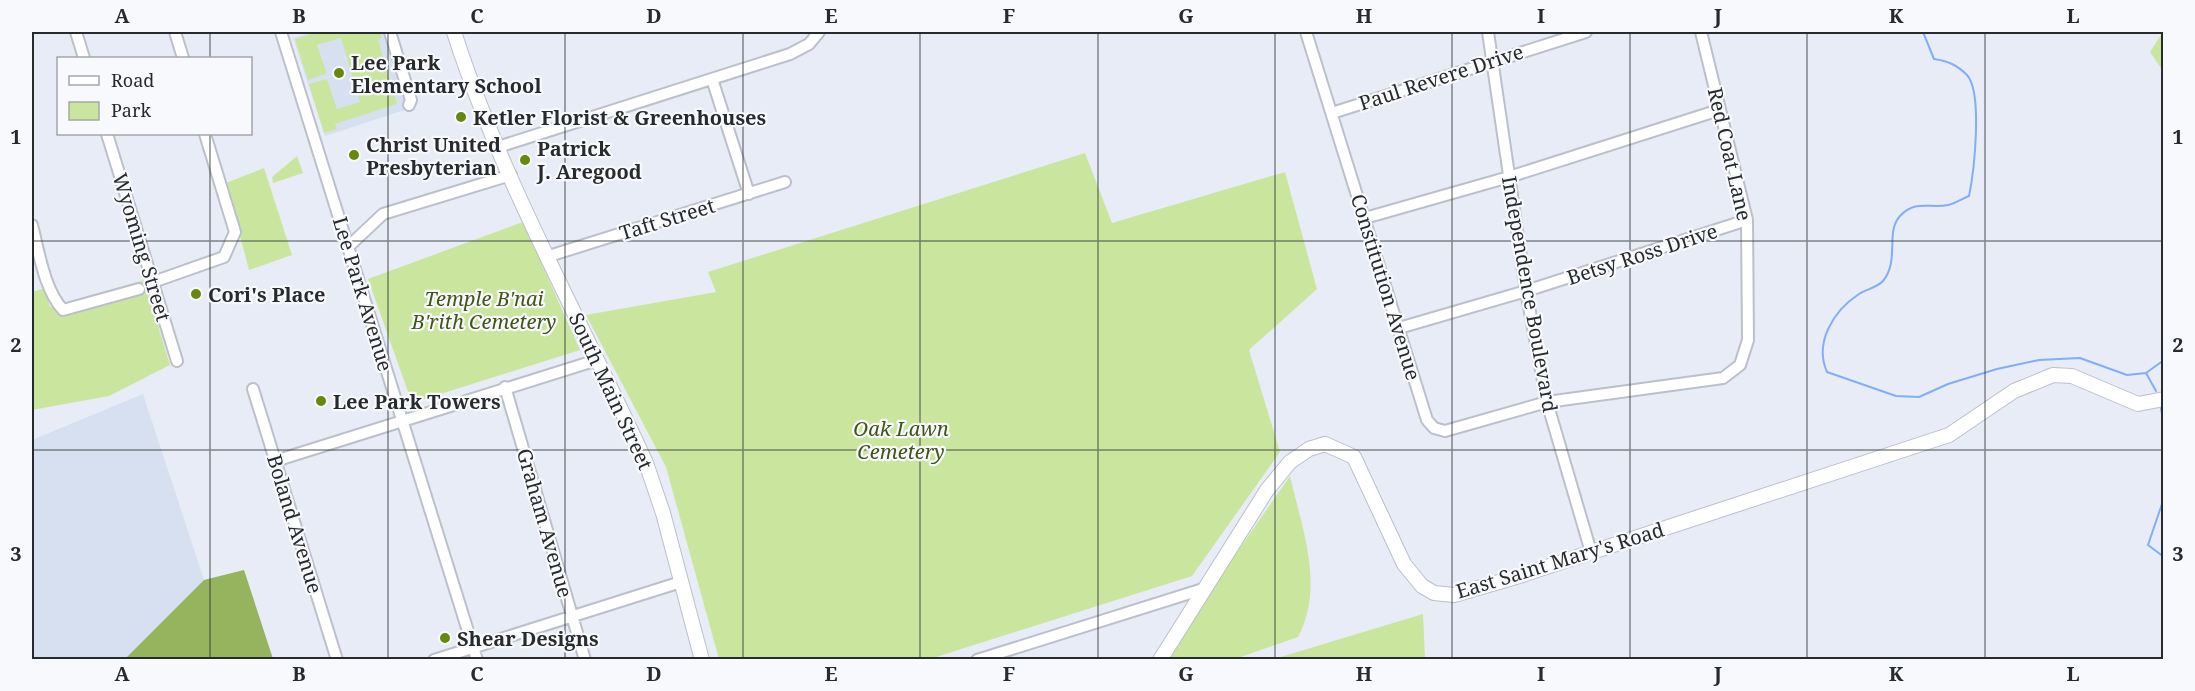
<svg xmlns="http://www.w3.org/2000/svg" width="2195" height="691" viewBox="0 0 2195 691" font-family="'Noto Serif',serif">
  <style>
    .built { fill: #d7e0f1 }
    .green { fill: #cae69e }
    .forest { fill: #95b45d }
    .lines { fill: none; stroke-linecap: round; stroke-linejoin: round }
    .stream { stroke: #82adf9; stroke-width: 2 }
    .street-casing { stroke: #bbc0ca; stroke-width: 14 }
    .secondary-casing { stroke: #bbc0ca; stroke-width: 16 }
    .street { stroke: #fff; stroke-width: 10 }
    .secondary { stroke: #fff; stroke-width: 14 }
    .grid { fill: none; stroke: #282b2e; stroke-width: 1.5; stroke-opacity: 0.55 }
    .poi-dot { fill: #66890b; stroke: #f7f9fd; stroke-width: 2 }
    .labels { text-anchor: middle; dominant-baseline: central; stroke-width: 4.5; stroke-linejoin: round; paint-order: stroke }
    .poi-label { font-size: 20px; font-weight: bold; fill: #282b2e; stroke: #f7f9fd; text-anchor: start }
    .street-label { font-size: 20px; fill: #282b2e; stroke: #f7f9fd }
    .park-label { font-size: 20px; font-style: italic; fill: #415516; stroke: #f7f9fd }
    .neatline { fill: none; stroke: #282b2e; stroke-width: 2 }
    .grid-label { font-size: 20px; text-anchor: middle; font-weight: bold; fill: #282b2e }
  </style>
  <rect width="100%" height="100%" fill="#e7ecf6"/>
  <path class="built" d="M312,32H387L411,108L325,136L293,38Z
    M143,394L204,580L244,570L273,659L32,660V440Z"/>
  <path class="green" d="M319,32H380L382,38L378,40L397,104L335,124L337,129L324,133L309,84L327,79L337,109L360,102L341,38L317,45L326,71L325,74L308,80L295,39Z
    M2163,32H2164L2163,71L2150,52Z
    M1085,153L1112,223L1285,172L1317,289L1249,350L1280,452L1192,576L930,659H719L666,467L586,315L716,292L708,272Z
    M297,156L303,173L273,183L272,177Z
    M264,168L292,255L249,270L226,183Z
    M523,222L580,350L412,403L368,279Z
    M144,280L170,365L109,396L32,410V292L45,288L50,307Z
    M1290,476C1302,529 1325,586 1298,637L1235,659H1168L1231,561Z
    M1423,614L1425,659H1274Z"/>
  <path class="forest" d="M244,570L273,659H125L204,580Z"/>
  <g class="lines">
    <path class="stream" d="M1923,32L1934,59C1948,61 1957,65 1967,75C1983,93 1974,172 1969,196C1962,199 1954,204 1948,205C1930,209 1916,199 1900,216C1885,232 1900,260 1883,281C1878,287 1865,290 1859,294C1833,311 1814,343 1827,372L1896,396L1919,397L1948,384L1997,369L2039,360L2080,358L2127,375L2146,373L2164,360
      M2146,373L2156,391
      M2161,408L2164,426
      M2164,498L2148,545L2164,557"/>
    <g class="street-casing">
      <path id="street" d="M76,32L84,58
        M175,32L183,58
        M281,32L477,660
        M390,32L411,100L409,105
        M1306,32L1427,420L1434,428L1445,431L1547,402L1723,378L1740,365L1748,340L1747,220L1701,32
        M1488,32L1526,291L1547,402L1591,552
        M712,79L749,194
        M1332,113L1586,32
        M107,134L177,361
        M498,147L790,54L809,44L819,32
        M1365,218L1509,177L1719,110
        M32,225C39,252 44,289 63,310L139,289
        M348,247L383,214L511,175
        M549,256L785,182
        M153,282L224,257L235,232L205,134
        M1399,328L1526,291L1747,220
        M505,387L585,660
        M253,389L337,660
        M275,461L597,360
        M434,660L681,582
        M977,660L1203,589"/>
    </g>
    <g class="secondary-casing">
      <path id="secondary" d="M454,32C501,179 582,322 646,463L663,513L702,660
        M1160,660L1267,490L1290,462L1309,449L1325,444L1354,457L1404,564L1422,586L1434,593L1454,595L1516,577L1949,435L2014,391L2053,375L2072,376L2138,404L2164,399"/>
    </g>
    <use href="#street" class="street"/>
    <use href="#secondary" class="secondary"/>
  </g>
  <path class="grid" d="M210,32V58M388,32V660M565,32V660M743,32V660M920,32V660M1098,32V660M1275,32V660M1452,32V660M1630,32V660M1807,32V660M1985,32V660M210,134V660M32,241H2164M32,450H2164"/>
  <g class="poi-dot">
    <circle cx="339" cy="73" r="6"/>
    <circle cx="461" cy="117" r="6"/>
    <circle cx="354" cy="155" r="6"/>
    <circle cx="525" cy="160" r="6"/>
    <circle cx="196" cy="294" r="6"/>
    <circle cx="321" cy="401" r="6"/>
    <circle cx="445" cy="638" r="6"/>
  </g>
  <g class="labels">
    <g class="poi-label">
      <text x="351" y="62">Lee Park<tspan x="351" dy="23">Elementary School</tspan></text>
      <text x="473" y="117">Ketler Florist &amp; Greenhouses</text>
      <text x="366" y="144">Christ United<tspan x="366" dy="23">Presbyterian</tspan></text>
      <text x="537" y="148">Patrick<tspan x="537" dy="23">J. Aregood</tspan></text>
      <text x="208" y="294">Cori's Place</text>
      <text x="333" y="401">Lee Park Towers</text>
      <text x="457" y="638">Shear Designs</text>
    </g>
    <g class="street-label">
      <text transform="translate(1441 77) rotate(-18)">Paul Revere Drive</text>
      <text transform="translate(1730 154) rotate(77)">Red Coat Lane</text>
      <text transform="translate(667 219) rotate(-17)">Taft Street</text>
      <text transform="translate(142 247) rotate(73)">Wyoming Street</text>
      <text transform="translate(1642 254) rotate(-18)">Betsy Ross Drive</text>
      <text transform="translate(1386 287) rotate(73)">Constitution Avenue</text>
      <text transform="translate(363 294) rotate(73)">Lee Park Avenue</text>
      <text transform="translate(1530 294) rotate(80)">Independence Boulevard</text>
      <text transform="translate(611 391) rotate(65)">South Main Street</text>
      <text transform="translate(545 523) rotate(74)">Graham Avenue</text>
      <text transform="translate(295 524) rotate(73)">Boland Avenue</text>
      <text transform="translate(1560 560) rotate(-17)">East Saint Mary's Road</text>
    </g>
    <g class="park-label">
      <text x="484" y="298">Temple B'nai<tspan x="484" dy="23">B'rith Cemetery</tspan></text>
      <text x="901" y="428">Oak Lawn<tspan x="901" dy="23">Cemetery</tspan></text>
    </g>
  </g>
  <rect width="2195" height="691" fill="none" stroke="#f7f9fd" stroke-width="66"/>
  <rect x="57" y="57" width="195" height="78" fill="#f7f9fd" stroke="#a4a7aa" stroke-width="1.5"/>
  <rect x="69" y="76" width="30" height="9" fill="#ffffff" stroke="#a4a7aa" stroke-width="1.5"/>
  <text x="111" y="87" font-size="18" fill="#282b2e">Road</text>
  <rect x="69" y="102" width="30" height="18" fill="#cae69e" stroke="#a4a7aa" stroke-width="1.5"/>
  <text x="111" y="117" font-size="18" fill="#282b2e">Park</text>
  <rect x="33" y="33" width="2129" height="625" class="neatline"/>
  <g class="grid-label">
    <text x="122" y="23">A</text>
    <text x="299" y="23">B</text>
    <text x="477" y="23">C</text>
    <text x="654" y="23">D</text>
    <text x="831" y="23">E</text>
    <text x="1009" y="23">F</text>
    <text x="1186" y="23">G</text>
    <text x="1364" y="23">H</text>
    <text x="1541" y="23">I</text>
    <text x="1718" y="23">J</text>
    <text x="1896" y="23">K</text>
    <text x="2073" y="23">L</text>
    <text x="16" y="144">1</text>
    <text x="2178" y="144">1</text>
    <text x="16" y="352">2</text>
    <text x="2178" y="352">2</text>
    <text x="16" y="561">3</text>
    <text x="2178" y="561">3</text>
    <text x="122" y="681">A</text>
    <text x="299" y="681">B</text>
    <text x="477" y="681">C</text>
    <text x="654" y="681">D</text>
    <text x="831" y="681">E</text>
    <text x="1009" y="681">F</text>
    <text x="1186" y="681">G</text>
    <text x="1364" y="681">H</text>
    <text x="1541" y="681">I</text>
    <text x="1718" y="681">J</text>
    <text x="1896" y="681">K</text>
    <text x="2073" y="681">L</text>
  </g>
</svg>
